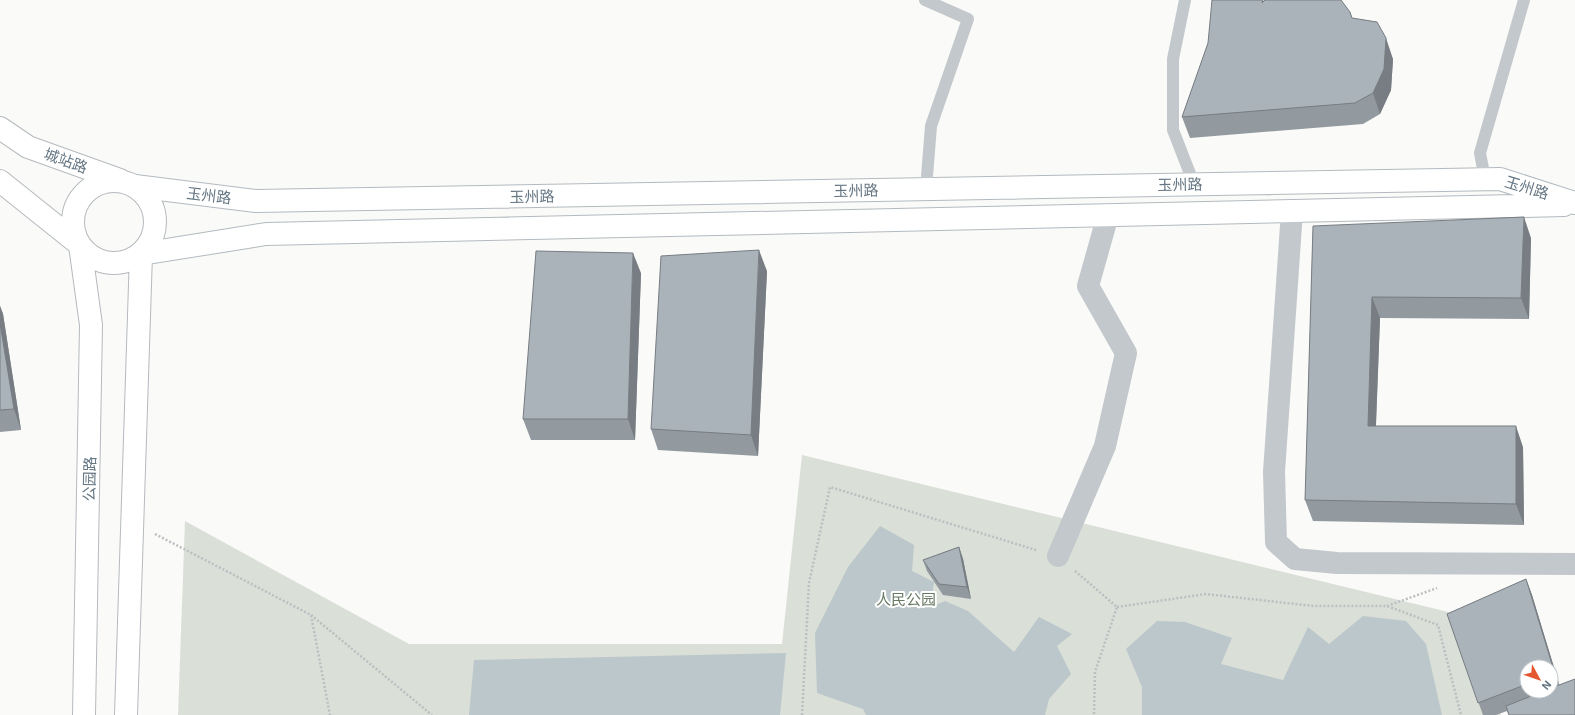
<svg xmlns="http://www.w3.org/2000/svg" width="1575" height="715" viewBox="0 0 1575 715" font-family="'Exo 2','Noto Sans SC',sans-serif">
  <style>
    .green { fill: #dadfd7 }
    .water { fill: #bbc7cb }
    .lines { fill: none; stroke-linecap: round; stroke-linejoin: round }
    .secondary-casing { stroke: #b3babf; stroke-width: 24 }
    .primary-casing { stroke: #b5babe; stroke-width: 24 }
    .path { stroke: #bbbfc2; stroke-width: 2.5; stroke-dasharray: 2 2; stroke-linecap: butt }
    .lane { stroke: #c3c8cc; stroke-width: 12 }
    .street { stroke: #c3c8cc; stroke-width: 22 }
    .secondary { stroke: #fff; stroke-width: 22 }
    .primary { stroke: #fff; stroke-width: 22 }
    .wall { fill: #929a9f; fill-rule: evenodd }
    .shaded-wall { fill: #777d82 }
    .building { fill: #aab3b9; stroke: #777d82 }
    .labels { text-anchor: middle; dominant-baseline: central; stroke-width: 4; stroke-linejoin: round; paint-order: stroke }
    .street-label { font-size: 15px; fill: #657683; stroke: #fff }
    .park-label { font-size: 15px; fill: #687a64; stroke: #fff }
  </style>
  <rect width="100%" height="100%" fill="#fafaf8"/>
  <path class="green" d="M802,455L1469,617L1501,715H178L185,521L409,644H782Z"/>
  <path class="water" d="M880,526L914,545L912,571L934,582L932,596L936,605L945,601L968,611L1014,652L1039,617L1072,634L1057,646L1071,674L1049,699L1045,715H866L863,709L817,693L815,633L848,567Z
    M1363,616L1406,621L1426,644L1442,715H1142V687L1126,649L1157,621L1185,622L1232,638L1221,664L1283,680L1308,627L1329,644Z
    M786,653L780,715H469L474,660Z"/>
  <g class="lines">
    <g class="secondary-casing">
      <path id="secondary" d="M135,186L256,201L1500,179L1575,203
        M141,254L266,234L1564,205"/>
    </g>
    <g class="primary-casing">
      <path id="primary" d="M0,128L28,147L120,180
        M73 222a41 41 0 1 1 82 0a41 41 0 1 1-82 0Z
        M0,181L80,245L91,325L84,715
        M126,715L141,254"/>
    </g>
    <path class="path" d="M155,534L311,615L330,715
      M1075,571L1117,607L1095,672L1094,715
      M1387,606L1437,588
      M1117,607L1206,594L1313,606H1387L1438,625L1461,715
      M311,615L432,715
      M802,715L809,583L830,487L1036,550"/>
    <path class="lane" d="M925,0L968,19L931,126L926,189
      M1185,0L1173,59V130L1194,184
      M1485,179L1480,153L1524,0"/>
    <path class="street" d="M1292,211L1274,472L1276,542L1295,559L1337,563L1575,564
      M1058,556L1105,446L1126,353L1088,286L1108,215"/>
    <use href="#secondary" class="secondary"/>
    <use href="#primary" class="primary"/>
  </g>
  <path class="wall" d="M1350,12L1352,18L1393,59L1391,90L1380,114L1363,124L1190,138L1182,117L1208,43Z
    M1313,226L1531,238L1529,319L1380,318L1376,426L1523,447L1524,525L1313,521L1305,500Z
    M767,271L758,456L658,450L651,429Z
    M641,273L635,440H531L523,419Z
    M0,306L3,314L21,430L0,432Z
    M959,547L963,559L971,599L943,595L927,571L923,560Z
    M1526,579L1532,595L1559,685L1575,679V715H1509L1507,711L1496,715H1483L1447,614ZM1527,667H1551V691H1527Z"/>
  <path class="shaded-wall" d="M1386,38L1393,59L1391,90L1380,114L1373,93Z
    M1524,217L1531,238L1529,319L1521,298Z
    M759,250L767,271L758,456L751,435Z
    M633,253L641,273L635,440L628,419Z
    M1372,297L1380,318L1375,447L1368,426Z
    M0,306L3,314L21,430L14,409L0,323Z
    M1516,426L1523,447L1524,525L1516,504Z
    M959,547L963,559L971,599L967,587Z
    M1526,579L1532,595L1561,690L1555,674Z"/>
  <path class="building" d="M1212,0H1263L1262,3L1265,0H1341L1350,12L1352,18L1377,22L1386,38L1384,69L1373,93L1355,103L1182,117L1208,43Z
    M1524,217L1521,298L1372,297L1368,426H1516V504L1305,500L1313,226Z
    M759,250L751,435L651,429L661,256Z
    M536,251L633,253L628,419H523Z
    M0,323L14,409L0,410Z
    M959,547L967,587L939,584L923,560Z
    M1526,579L1555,674L1551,675V667H1527V684L1478,703L1447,614Z
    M1575,679V715H1509L1506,706L1544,691H1551V688Z"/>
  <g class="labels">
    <g class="street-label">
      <text transform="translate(66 160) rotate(20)">城站路</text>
      <text transform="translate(1180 184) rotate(-1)">玉州路</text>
      <text transform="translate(1527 187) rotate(17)">玉州路</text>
      <text transform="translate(856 190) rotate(-1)">玉州路</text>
      <text transform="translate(209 195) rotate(7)">玉州路</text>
      <text transform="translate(532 196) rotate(-1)">玉州路</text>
      <text transform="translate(89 479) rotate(-89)">公园路</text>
    </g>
    <g class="park-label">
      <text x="906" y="599">人民公园</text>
    </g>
  </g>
  <g transform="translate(1539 679) rotate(130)"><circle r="19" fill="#ffffff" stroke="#c1c8cd"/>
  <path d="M0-3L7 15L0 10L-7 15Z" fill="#e4572e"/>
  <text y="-6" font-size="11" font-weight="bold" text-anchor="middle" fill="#657683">N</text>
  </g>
</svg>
